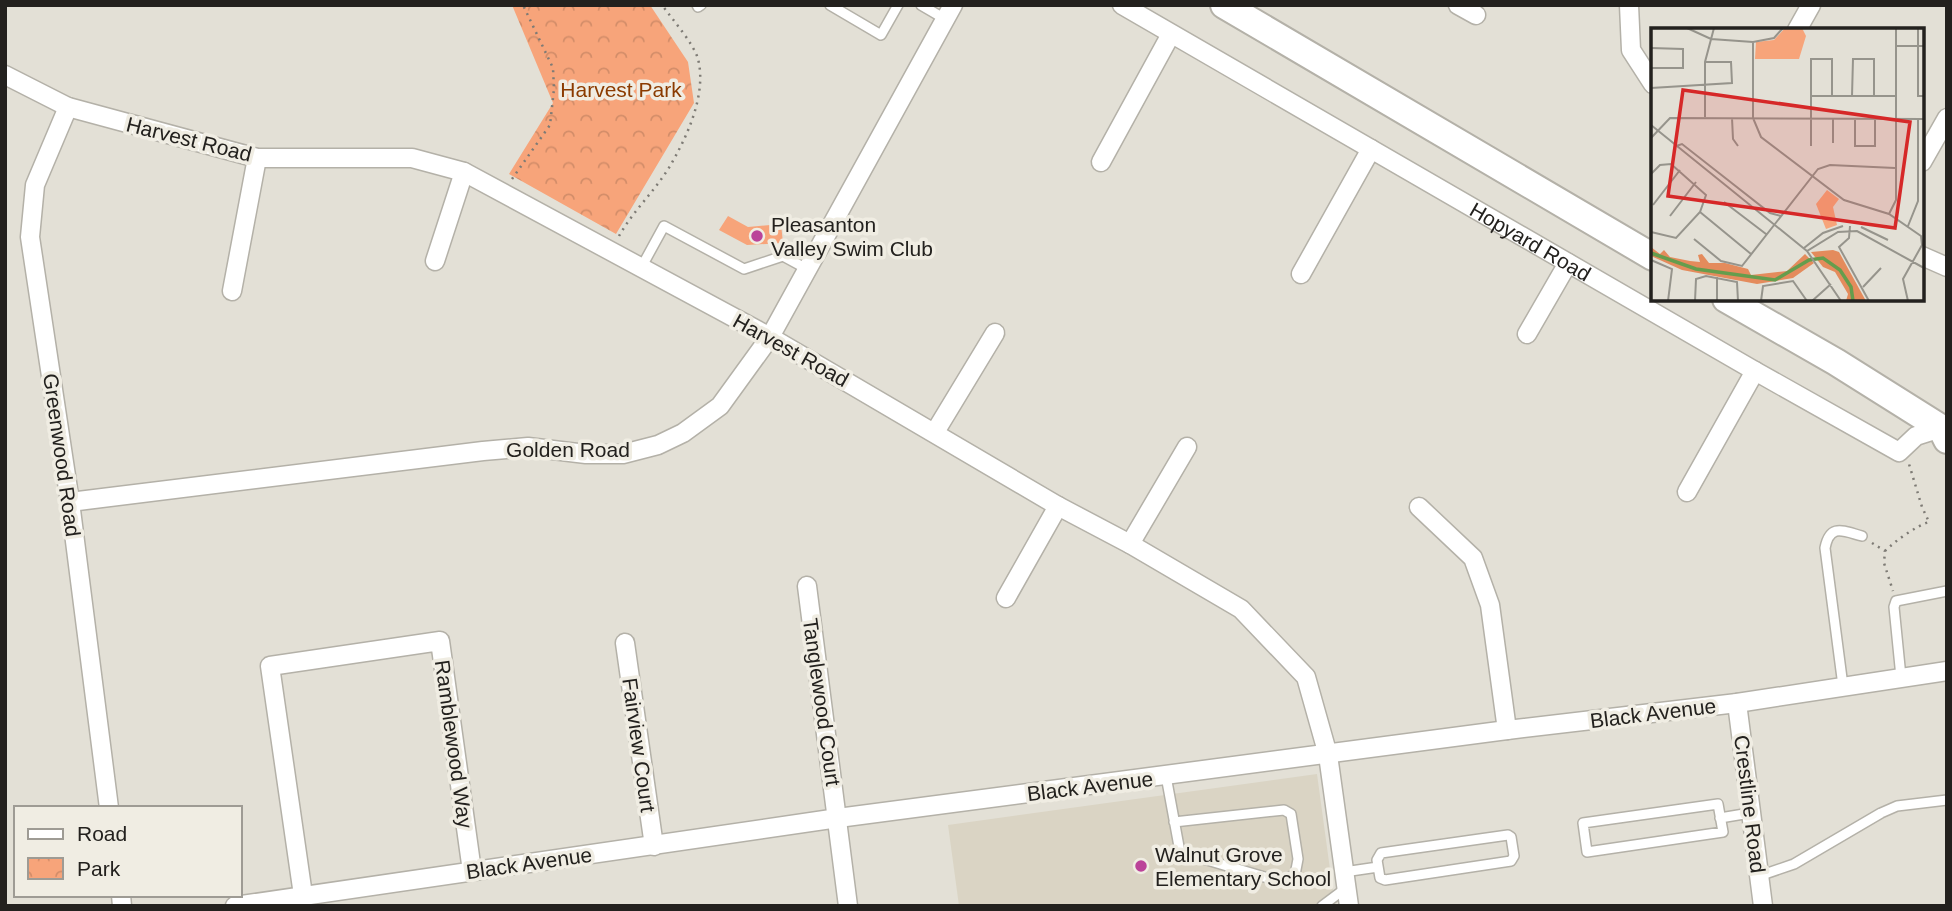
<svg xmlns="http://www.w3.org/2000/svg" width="1952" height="911" viewBox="0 0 1952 911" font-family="Arial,sans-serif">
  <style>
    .built { fill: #dad4c4 }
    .grass { fill: #f7a47a }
    .park { fill: url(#park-crowns) }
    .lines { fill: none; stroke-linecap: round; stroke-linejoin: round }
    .lane-casing { stroke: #b4b1a8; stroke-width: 12 }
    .street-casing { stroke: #b4b1a8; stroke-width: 21 }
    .secondary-casing { stroke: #b4b1a8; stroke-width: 30 }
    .path { stroke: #7e7b75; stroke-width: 2.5; stroke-dasharray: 2 5; stroke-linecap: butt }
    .lane { stroke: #fff; stroke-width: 9 }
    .street { stroke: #fff; stroke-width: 18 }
    .secondary { stroke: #fff; stroke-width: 26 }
    .poi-dot { fill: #bb4399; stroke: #f0ede3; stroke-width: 2.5 }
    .labels { text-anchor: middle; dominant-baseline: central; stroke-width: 7; stroke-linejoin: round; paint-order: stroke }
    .park-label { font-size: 21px; fill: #8b3b00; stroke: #f0ede3 }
    .street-label { font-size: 21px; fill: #23211e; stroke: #f0ede3 }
    .poi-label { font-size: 21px; fill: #23211e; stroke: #f0ede3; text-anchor: start }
    .inset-river { fill: none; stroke: #659d4d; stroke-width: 3.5 }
    .inset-road { fill: none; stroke: #96948c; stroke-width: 2 }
    .view { fill: #d62828; fill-opacity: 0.15; stroke: #d62828; stroke-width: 3.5 }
    .inset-edge { fill: none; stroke: #23211e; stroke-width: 3.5 }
  </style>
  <defs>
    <pattern id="park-crowns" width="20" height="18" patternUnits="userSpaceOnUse" patternTransform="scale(1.75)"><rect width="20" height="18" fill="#f7a47a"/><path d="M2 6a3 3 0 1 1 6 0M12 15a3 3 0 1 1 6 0" fill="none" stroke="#d38d69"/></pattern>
  </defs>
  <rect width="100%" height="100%" fill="#e3e0d6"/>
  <path class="built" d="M1317,774L1335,906H959L948,825Z"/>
  <path class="grass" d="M728,216L748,227L781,224L783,243L747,245L719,230Z"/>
  <path class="park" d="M512,5H650L688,62L694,103L616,234L509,174L553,103Z"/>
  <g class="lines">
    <g class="lane-casing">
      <path id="lane" d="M697,5L698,7L701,5
        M830,5L881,35L898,5
        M921,5L945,19
        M641,268L664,226L744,269L783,256L807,269
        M1901,677L1894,607L1896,601L1947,591
        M1843,686L1825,548C1830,523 1843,531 1862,536
        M1166,776L1180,852L1278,881L1295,875L1298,859L1291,814L1284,810L1174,822
        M1718,804L1723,832L1587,852L1583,823Z
        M1720,818L1750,813
        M1508,835L1511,837L1514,856L1511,861L1385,880L1380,878L1377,860L1381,853Z
        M1344,872L1378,867
        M1759,876L1794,864L1881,813L1897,806L1947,800
        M1322,906L1346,888"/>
    </g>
    <g class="street-casing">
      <g id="street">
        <path id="s1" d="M1122,5L1755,371L1899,452L1916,436L1941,428"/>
        <path d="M1458,5L1476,15"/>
        <path d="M1629,5L1631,50L1653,84"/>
        <path d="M1797,30L1811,5"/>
        <path d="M5,75L68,107L257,158H412L464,172L770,337L1058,506L1130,544L1241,609L1306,677L1328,755L1349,906"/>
        <path d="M68,107L35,185L30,237L70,502L109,808"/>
        <path d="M1101,162L1171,34"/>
        <path d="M1922,162L1947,118"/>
        <path d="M1922,256L1947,267"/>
        <path d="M435,261L464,172"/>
        <path d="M1301,274L1371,149"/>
        <path d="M232,291L257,158"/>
        <path d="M1527,334L1568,263"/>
        <path d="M935,432L995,333"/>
        <path d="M1687,492L1755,371"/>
        <path d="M70,502L483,451L528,447L586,454H623L658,445L683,433L720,406L770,337L953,5"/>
        <path d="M1419,507L1473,558L1490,605L1507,730"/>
        <path d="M1130,544L1187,447"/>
        <path d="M807,586L848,906"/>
        <path d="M1006,598L1058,506"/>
        <path d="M625,643L654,846"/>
        <path d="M1737,703L1763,906"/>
        <path d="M121,895L122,906"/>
        <path d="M303,895L270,666L440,641L472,871"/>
        <path d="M235,906L838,818L1507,730L1737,703L1947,671"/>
      </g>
    </g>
    <g class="secondary-casing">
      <path id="secondary" d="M1224,5L1653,257
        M1726,299L1836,362L1941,428L1947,440"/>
    </g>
    <path class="path" d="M512,179L550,125L554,89L553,68L523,5
      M619,236C633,211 655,191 670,166C687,137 707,94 698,59C694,44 672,19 662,5
      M1872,543L1885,551L1884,563L1893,591
      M1885,551C1895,541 1916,526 1929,522L1922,507L1909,464"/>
    <use href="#lane" class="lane"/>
    <use href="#street" class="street"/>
    <use href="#secondary" class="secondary"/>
  </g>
  <g class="poi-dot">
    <circle cx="757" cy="236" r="7"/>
    <circle cx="1141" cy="866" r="7"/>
  </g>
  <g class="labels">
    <g class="park-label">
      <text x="621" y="89">Harvest Park</text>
    </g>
    <g class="street-label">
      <text transform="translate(189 139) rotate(14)">Harvest Road</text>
      <text stroke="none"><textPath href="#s1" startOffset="472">Hopyard Road</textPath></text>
      <text transform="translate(791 350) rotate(29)">Harvest Road</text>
      <text x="568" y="449">Golden Road</text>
      <text transform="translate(62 455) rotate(82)">Greenwood Road</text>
      <text transform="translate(822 702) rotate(82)">Tanglewood Court</text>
      <text transform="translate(1653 713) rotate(-7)">Black Avenue</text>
      <text transform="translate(454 744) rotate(82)">Ramblewood Way</text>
      <text transform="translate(639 745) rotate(82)">Fairview Court</text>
      <text transform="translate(1090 786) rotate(-7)">Black Avenue</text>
      <text transform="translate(1750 804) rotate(83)">Crestline Road</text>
      <text transform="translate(529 863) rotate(-8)">Black Avenue</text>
    </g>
    <g class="poi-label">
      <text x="771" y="224">Pleasanton<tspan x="771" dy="24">Valley Swim Club</tspan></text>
      <text x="1155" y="854">Walnut Grove<tspan x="1155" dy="24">Elementary School</tspan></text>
    </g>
  </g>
  <g transform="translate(1651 28)">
    <rect width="273" height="273" fill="#e3e0d6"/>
    <path d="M0,219L9,226L13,222L19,229L39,233L49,234L47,227L51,226L58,235H74L97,241L100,247L136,243L154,226L163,235L142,250L106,256L31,242L0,228ZM182,222L188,224L215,273H195L197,266L184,244L172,239L160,224Z" fill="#e48b5c"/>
    <path d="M134,0H151L155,8L148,31H104L105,14L123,12ZM176,162L188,171L182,179L186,197L175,201L165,176Z" fill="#f7a47a"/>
    <path class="inset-river" d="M0,225L45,241L124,252L158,232L172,230L189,242L200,259L202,273"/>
    <path class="inset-road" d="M36,0L60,11L102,14L123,10L132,0M267,0V68H273M102,14V90L110,109L193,172L238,186L270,208L271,217L252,251L257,273M245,18H273M0,20L32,21V40H0M0,60L81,55L80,34H54M161,68H245M201,68L202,31H223V68M54,89V34L63,0M81,90L82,111L87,118M182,91V115M204,91V118H224V91M0,97L156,223L187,204L206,203L273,240M0,110L19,90L273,91M25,118L31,116L119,185L130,188M160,118V31H181V68M0,146L9,137L20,136L55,167L49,184L25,210L0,204M73,174L115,206M2,177L29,142M49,184L100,226M238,186L245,172V0M19,188L45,154M199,198L198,210L188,219L218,273M257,198L267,173V91M210,199L237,212M43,211L70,233L91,238L167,141L179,137L244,140M153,220L172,205L192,198M156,223L190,273M0,232L21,241L17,273M212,259L230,240M44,273L45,251L55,248L86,254L87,273M66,273V249M110,273L112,258L142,253L156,273M161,273L180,256"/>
    <path class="view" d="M32,62L259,94L244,200L17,168Z"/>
    <rect width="273" height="273" class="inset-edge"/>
  </g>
  <rect width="1952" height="911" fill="none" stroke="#23211e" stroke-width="14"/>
  <rect x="14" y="806" width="228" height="91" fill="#f0ede3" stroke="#9e9b94" stroke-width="2"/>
  <rect x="28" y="829" width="35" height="10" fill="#ffffff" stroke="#9e9b94" stroke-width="2"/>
  <text x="77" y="841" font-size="21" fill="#23211e">Road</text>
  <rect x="28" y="858" width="35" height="21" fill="url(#park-crowns)" stroke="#9e9b94" stroke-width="2"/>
  <text x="77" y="876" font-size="21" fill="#23211e">Park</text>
</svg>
